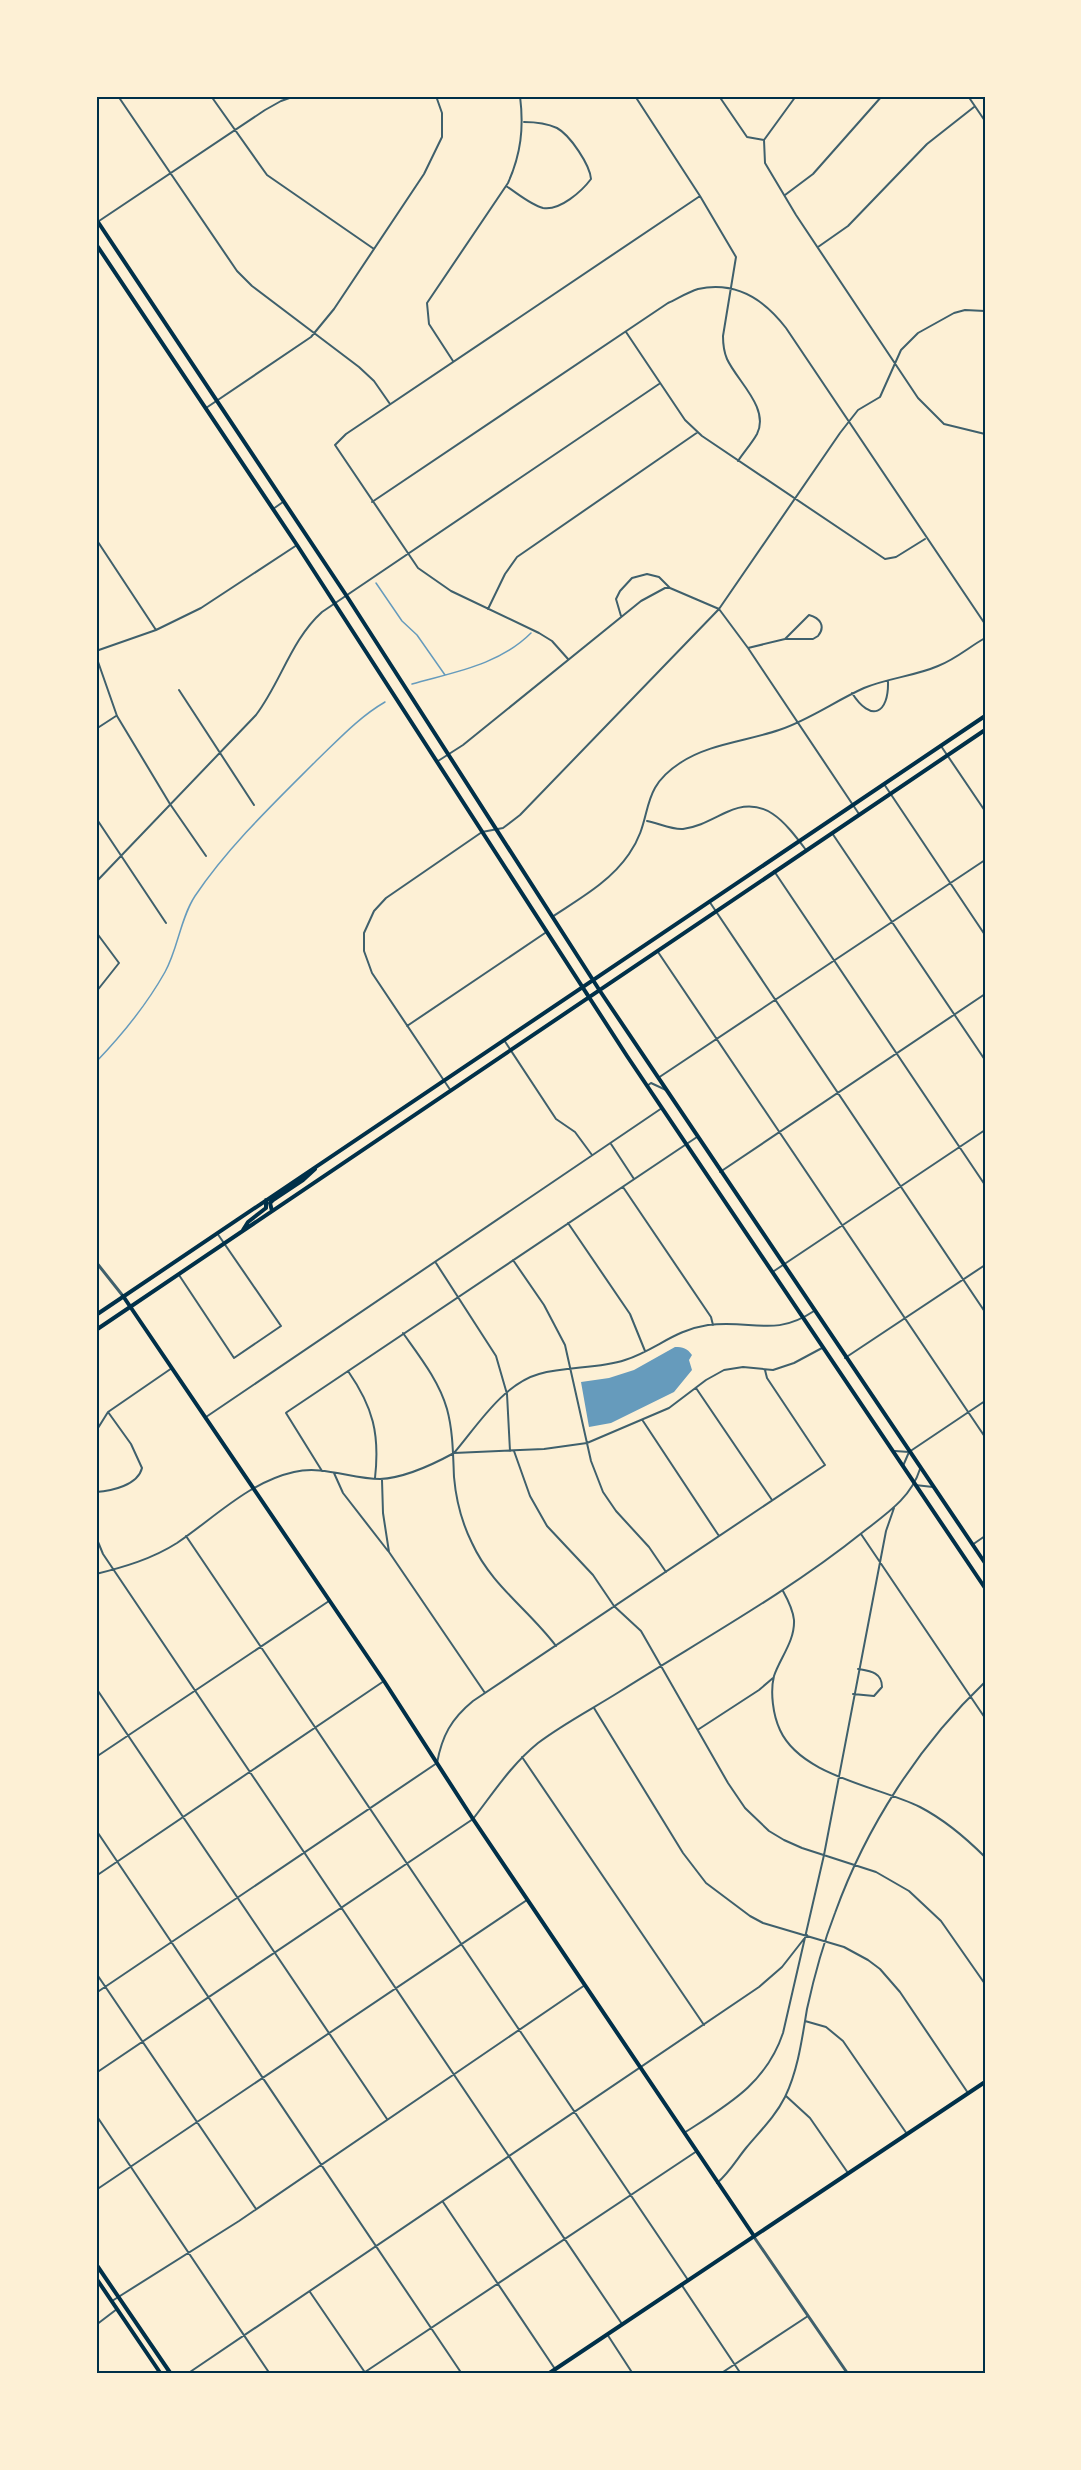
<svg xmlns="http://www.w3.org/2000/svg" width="1081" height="2470" viewBox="0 0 1081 2470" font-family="Helvetica,sans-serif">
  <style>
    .water { fill: #669bbc }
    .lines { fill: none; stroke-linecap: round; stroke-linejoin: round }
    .stream { stroke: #669bbc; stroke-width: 1.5 }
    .minor { stroke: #3f606c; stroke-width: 2 }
    .tertiary { stroke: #3f606c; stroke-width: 3 }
    .secondary { stroke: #003049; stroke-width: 4 }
    .primary { stroke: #003049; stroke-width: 4 }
    .neatline { fill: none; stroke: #003049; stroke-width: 2 }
  </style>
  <rect width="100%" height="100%" fill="#fdf0d5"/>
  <path class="water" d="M675,1347C683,1347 687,1348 692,1355L689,1360L692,1370L674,1392L611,1423L589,1427L581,1382L609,1378L634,1370Z"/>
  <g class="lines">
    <path class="stream" d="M376,583L402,621L417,635L445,675
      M412,684C454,672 499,665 531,633
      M96,1062C121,1036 147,1004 165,972C178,949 180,919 195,896C228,847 274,803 316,761C338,740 359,717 385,702"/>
    <path class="minor" d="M118,96L237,271L252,286L359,367L374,381L390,404
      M211,96L267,175L374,249
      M635,96L700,196L736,257L723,336C723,344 724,352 727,359C737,381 770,408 757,434C752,443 744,452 738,461
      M719,96L747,137L764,140
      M968,96L985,121
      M764,140L765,163L796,215L918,398L944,424L985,434
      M764,140L796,96
      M506,186C517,193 531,205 543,208C560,211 582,191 591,179C590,165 570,135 557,128C546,123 535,122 524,122
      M785,195L813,174L882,96
      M96,223L265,110L281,101L295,96
      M818,247L848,226L927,144L974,107
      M626,332L685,420L702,436L885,559L896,557L925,539
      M453,361L429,324L427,303L508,183C521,154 524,128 520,96
      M206,408L311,337L334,309L424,174L442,137V113L436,96
      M372,502L668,303C677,299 688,292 698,289C735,281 764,299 786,328L985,624
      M273,509L283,502
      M96,539L156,630
      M488,609L505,574L517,557L698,432
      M809,615C820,618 826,626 818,636L813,639H785Z
      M621,616L616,599L620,591L632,578L647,574L659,577L670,588L719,609L748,648L859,814
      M748,648L785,639
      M96,651L156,630L201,608L297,545
      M96,656L117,716L170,804L206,856
      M568,659L552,641L539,633L451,591L418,568L335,445L346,434L700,196
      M179,690L254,805
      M852,693C871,723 889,714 888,681
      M96,729L116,716
      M941,746L985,811
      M438,761L463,745L641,601L665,588H670
      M884,784L985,935
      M96,818L166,923
      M647,821C658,823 672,830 683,829C699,827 712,819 727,812C764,794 785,822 806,850
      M832,833L985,1060
      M774,871L985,1185
      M96,882L256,715C281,682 291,640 322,612L659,384
      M709,901L985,1312
      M552,917C579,899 610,882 629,854C655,817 637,791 680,763C708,744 747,741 779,730C809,720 835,701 864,688C888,678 915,676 938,666C956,659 969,647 985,638
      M96,932L119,963L96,992
      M658,952L985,1437
      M407,1026L545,933
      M504,1040L556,1119L575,1132L592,1155
      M658,1078L985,860
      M647,1086L651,1083L666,1090
      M451,1091L372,973L364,951V933L374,911L386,898L482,832L503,828L520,815L719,609L840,433L858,410L880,397L901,350L918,333L954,313L965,310L985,311
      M611,1144L634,1179
      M720,1172L985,994
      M623,1187L711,1317L713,1325
      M568,1223L630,1314L645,1351
      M513,1260L544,1305L565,1345L591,1461L603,1492L616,1511L649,1547L666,1572
      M436,1263L496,1356L507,1394L510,1451
      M774,1271L985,1130
      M179,1275L234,1358L281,1326L217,1233
      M403,1333C420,1357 439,1381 447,1409C453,1431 453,1454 454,1477C456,1500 462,1523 472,1543C491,1585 529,1610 556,1646
      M845,1358L985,1265
      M348,1371C373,1407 380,1434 375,1478
      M696,1388L772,1500
      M206,1417L662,1108
      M643,1421L719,1536
      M96,1448L98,1428L108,1412L172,1368
      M514,1451L530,1496L547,1526L593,1575L614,1606L641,1631L728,1783L745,1808L769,1831L784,1840L802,1848L876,1872L909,1891L941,1921L985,1984
      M895,1451L909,1452
      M909,1452L985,1401
      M454,1453L544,1449L587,1443L669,1408L706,1380L724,1370L743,1367L773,1370L794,1363L822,1348
      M903,1466L909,1452
      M322,1471L286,1413L287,1412L697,1137
      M334,1473L343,1493L388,1551
      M382,1480L383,1513L389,1552L485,1693
      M915,1485L933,1487
      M96,1492C112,1491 138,1485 142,1468L131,1444L108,1412
      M861,1534L985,1718
      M186,1536L688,2280
      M96,1537L103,1554L622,2324
      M972,1545L985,1536
      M96,1574C124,1567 152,1559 177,1543C214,1518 249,1482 294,1472C323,1465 351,1479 380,1479C405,1478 432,1465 454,1453C477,1426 503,1384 539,1374C567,1366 598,1369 625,1360C656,1350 674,1330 708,1325C751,1319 774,1338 814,1311
      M783,1591C788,1600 793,1610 794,1620C795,1641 780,1658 774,1676C770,1692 773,1715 780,1730C801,1776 877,1786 920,1807C945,1820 966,1838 985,1857
      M96,1688L387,2119
      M853,1694L874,1696L882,1687C882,1672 870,1671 858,1669
      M594,1708L683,1853L706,1883L750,1916L763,1923L844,1947L868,1960L880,1969L900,1992L968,2093
      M699,1729L759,1690L773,1678
      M96,1757L329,1601
      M522,1757L704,2025
      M96,1830L462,2374
      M96,1876L384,1681
      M96,1973L256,2209
      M96,1993L437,1763C442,1736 451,1719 473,1701L825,1465L767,1378L765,1370
      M805,2021L826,2027L843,2041L907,2134
      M96,2073L473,1819C494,1792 511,1765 538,1743C563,1724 592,1709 619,1692C701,1640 787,1593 863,1532C886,1514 911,1498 920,1469
      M786,2096L810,2118L848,2173
      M96,2115L270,2374
      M684,2133C727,2105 766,2084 783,2033L824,1855L886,1531L894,1508
      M717,2183C729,2173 737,2159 746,2148C760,2131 775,2117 785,2097C798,2070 802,2039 807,2009C814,1977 823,1944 835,1913C866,1827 919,1745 985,1682
      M96,2190L527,1900
      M443,2202L555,2369
      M681,2284L741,2374
      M310,2292L366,2374
      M112,2301L239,2221L585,1985
      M96,2325L117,2309
      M607,2334L633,2374
      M187,2374L759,1987L782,1967L807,1935
      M362,2374L697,2151
      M720,2374L808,2316"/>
    <path class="tertiary" d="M96,1262L123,1296
      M754,2237L848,2374"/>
    <path class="secondary" d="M123,1296L384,1681L473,1819L754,2236"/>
    <path class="primary" d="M96,219L346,595L600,991L985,1563
      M96,244L297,545L627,1056L985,1588
      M272,1211L270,1203L273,1200L303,1180L315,1169
      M243,1230L248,1222L266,1208V1200
      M96,1315L985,716
      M96,1330L985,730
      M96,2264L171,2374
      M96,2278L161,2374
      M548,2374L985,2082"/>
  </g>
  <rect width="1081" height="2470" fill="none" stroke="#fdf0d5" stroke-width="195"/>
  <rect x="98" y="98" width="886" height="2274" class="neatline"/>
</svg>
